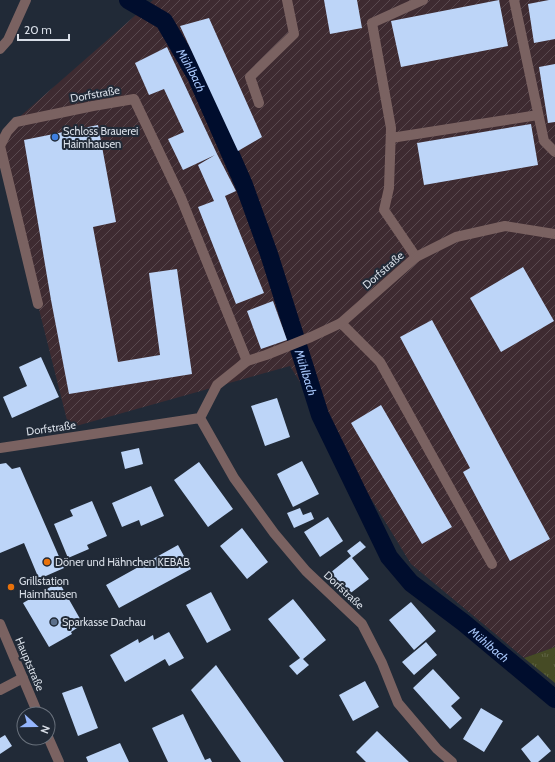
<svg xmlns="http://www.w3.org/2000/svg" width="555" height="762" viewBox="0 0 555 762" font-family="Cabin,sans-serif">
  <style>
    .industrial { fill: url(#industrial-furrows) }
    .grass { fill: url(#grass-tufts) }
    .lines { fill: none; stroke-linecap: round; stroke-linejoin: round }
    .canal { stroke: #000d2d; stroke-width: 18 }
    .building { fill: #bdd5f8 }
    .service { stroke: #7a6261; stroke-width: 10 }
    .minor { stroke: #7a6261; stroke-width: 10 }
    .tertiary { stroke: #7a6261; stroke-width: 10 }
    .shop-dot { fill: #3f7fe0; stroke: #212a37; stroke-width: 1.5 }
    .food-dot { fill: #e8710a; stroke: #212a37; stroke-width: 1.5 }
    .service-dot { fill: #5c6f8a; stroke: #212a37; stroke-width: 1.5 }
    .labels { text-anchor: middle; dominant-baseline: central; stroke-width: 4; stroke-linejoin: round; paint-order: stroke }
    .street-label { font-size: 11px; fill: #d8dee7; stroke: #212a37 }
    .poi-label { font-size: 11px; fill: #d8dee7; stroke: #212a37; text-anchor: start }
    .water-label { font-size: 12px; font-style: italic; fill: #a4c3f6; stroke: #212a37 }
  </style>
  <defs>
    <pattern id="industrial-furrows" width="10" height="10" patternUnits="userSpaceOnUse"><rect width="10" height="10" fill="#3e2b31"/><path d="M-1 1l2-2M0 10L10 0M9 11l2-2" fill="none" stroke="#59494f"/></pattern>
    <pattern id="grass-tufts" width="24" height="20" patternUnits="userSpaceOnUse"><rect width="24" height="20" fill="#464b25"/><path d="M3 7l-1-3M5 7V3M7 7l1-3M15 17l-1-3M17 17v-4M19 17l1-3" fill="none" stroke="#606445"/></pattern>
  </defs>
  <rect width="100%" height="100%" fill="#212a37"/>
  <path class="industrial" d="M153,0H555V647L524,658L411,564L290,366L69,428L0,155V134Z"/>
  <path class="grass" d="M555,647V683L524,658Z"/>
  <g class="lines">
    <path class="canal" id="s1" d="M128,0L164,21L196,76L244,185L269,254L320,415L389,557L411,583L464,623L555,699"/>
  </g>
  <path class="building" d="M324,0H357L362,28L330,34Z
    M499,0L508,46L401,67L391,21Z
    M549,0H555V39L534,43L528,4Z
    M209,18L262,137L238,151L180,26Z
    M167,47L217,154L236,191L225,196L264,293L236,304L198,207L214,201L198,165L215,155L183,170L168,139L184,132L164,89L149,95L135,63Z
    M555,64V122L548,123L539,67Z
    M531,124L538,165L424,185L417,143Z
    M98,125L116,222L93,227L118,362L160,355L149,273L177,269L192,374L69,394L51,300L24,140Z
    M523,267L554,321L501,352L470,298Z
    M273,301L287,340L261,349L247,311Z
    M432,320L550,539L510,561L463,472L470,468L400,337Z
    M41,357L59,397L12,418L3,397L27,386L19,367Z
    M277,398L290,437L265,446L251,406Z
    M381,405L452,527L422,544L351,423Z
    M139,448L143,464L125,469L121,452Z
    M302,461L319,494L293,507L277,474Z
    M199,462L233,509L208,527L174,480Z
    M6,463L12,469L20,467L64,568L39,579L24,543L0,553V464Z
    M151,486L164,516L141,526L139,520L122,527L112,503Z
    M92,501L107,536L87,545L89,549L68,558L54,524L73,516L70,510Z
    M300,508L303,515L311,512L314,519L294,528L287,513Z
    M328,517L343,541L320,557L304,532Z
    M242,528L268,562L247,579L220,546Z
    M360,541L366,547L352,558L369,579L348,595L330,573L351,556L347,551Z
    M178,545L191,569L119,608L106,585Z
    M59,582L83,624L71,632L72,634L49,647L23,603Z
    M211,592L231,630L207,643L186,605Z
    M293,599L326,640L303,659L309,665L297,675L289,666L300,658L268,619Z
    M411,602L436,631L414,650L389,620Z
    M169,632L184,658L169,666L165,659L125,682L110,655L138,639L139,643L153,635L154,640Z
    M426,642L437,655L414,675L402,662Z
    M216,665L284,762H241L191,690Z
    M433,669L460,698L451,706L462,718L450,729L413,688Z
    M365,681L379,707L353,721L339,695Z
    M82,686L98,728L78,736L62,693Z
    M481,708L503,721L484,752L463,739Z
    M183,714L205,760L210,758L212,762H168L152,728Z
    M377,731L409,762H366L356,752Z
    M5,735L12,746L0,754V738Z
    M538,735L551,751L538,762H531L521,749Z
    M120,743L129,762H88L86,757Z"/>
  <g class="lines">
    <path class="service" d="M514,0L544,141L555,152
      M0,49L8,40L26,0
      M259,103L250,77L294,34L287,0
      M391,138L538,115
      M416,257L384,210L389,188L391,128L372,23L423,0
      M38,304L0,146L7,132L16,122L93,106L134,99L181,198L247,361
      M341,323L380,362L492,564"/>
    <path class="minor" d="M200,418L234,478L274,533L306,571L362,624L382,663L398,703L437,749L452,762
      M200,418L217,385L247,361L266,355L311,337L341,323L416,257L456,237L505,226L555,234
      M0,448L200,418
      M0,690L23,678"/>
    <path class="tertiary" d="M0,624L38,714
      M48,737L59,762"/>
  </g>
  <circle class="shop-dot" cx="55" cy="137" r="4"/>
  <g class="food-dot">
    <circle cx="47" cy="562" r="4"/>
    <circle cx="11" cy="587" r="4"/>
  </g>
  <circle class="service-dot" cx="54" cy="622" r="4"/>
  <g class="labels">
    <g class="street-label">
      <text transform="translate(95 94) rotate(-10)">Dorfstraße</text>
      <text transform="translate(383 270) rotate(-41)">Dorfstraße</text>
      <text transform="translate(51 428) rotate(-8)">Dorfstraße</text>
      <text transform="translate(344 590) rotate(43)">Dorfstraße</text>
      <text transform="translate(30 664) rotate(67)">Hauptstraße</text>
    </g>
    <g class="poi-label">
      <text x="63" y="131">Schloss Brauerei<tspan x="63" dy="13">Haimhausen</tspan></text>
      <text x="55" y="562">Döner und Hähnchen KEBAB</text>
      <text x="19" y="581">Grillstation<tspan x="19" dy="13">Haimhausen</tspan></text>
      <text x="62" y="622">Sparkasse Dachau</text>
    </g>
    <g class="water-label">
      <text stroke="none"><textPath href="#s1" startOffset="98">Mühlbach</textPath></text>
      <text stroke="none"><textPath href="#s1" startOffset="422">Mühlbach</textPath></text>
      <text stroke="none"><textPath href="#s1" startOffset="758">Mühlbach</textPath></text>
    </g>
  </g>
  <g transform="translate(36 726) rotate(111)"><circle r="19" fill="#212a37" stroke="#6a727d"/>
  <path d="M0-3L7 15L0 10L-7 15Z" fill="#95b6fd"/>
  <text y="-6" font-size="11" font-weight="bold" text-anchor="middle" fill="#d8dee7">N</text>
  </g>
  <path d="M18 34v6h51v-6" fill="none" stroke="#d8dee7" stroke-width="2"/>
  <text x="24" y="34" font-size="12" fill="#d8dee7" stroke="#212a37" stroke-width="3" paint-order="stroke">20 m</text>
</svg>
